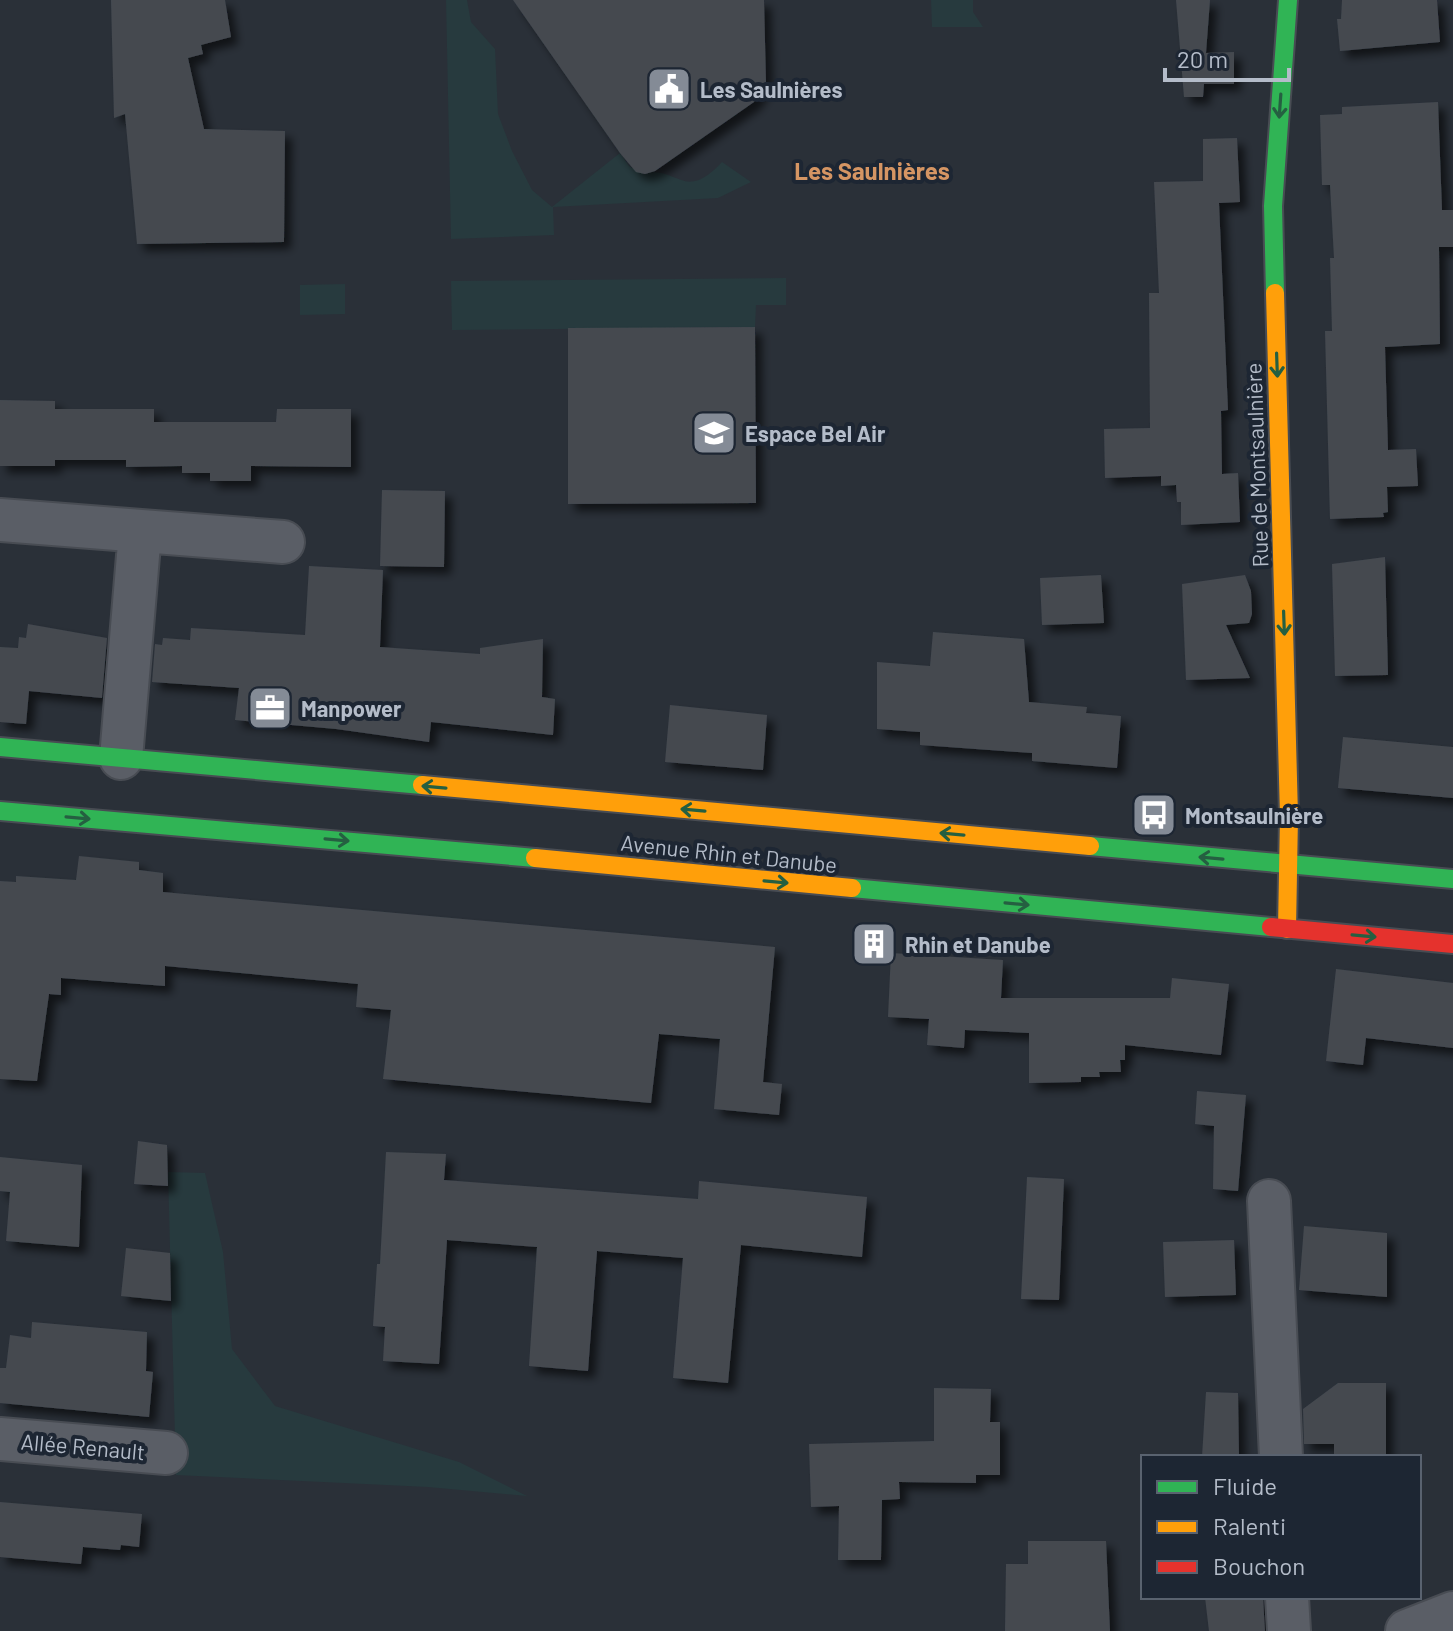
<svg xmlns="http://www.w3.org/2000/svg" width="1453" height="1631" viewBox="0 0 1453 1631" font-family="Barlow,sans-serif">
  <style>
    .green { fill: #273a3e }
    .building { fill: #444950; filter: url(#shadow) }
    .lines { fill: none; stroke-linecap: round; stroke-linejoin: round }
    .street-casing { stroke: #484c53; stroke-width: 46 }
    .fast-casing { stroke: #484c53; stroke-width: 22 }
    .slow-casing { stroke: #484c53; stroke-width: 22 }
    .jam-casing { stroke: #484c53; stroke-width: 22 }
    .street { stroke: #5a5e66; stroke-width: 42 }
    .fast { stroke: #30b455; stroke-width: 18 }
    .slow { stroke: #ff9f0a; stroke-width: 18 }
    .jam { stroke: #e5322d; stroke-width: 18 }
    .oneway { stroke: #255f41 }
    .labels { text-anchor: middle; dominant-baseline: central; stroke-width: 8; stroke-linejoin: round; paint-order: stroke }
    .poi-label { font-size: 22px; font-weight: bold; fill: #b4bcc9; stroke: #1d2633; text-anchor: start }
    .street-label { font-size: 22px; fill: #b4bcc9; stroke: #1d2633 }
    .neighbourhood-label { font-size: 24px; font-weight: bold; fill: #d59563; stroke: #1d2633 }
  </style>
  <defs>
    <filter id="shadow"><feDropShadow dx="7" dy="7" stdDeviation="4" flood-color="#0009"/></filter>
  </defs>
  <rect width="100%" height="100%" fill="#2a3038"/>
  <path class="green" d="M446,0H467L471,22L495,49L498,114L512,151L532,190L552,207L620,153L629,166L644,174C677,164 683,204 722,162L751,182L718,198L553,207L554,235L451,239Z
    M931,0H973V12L983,27H932Z
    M786,278V305H756L755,327L452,330L451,281Z
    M345,284V314L300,315V285Z
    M168,1172L205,1173L223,1252L232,1349L275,1406L459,1462L527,1496L428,1487L176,1475Z"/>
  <path class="building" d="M111,0H225L231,37L201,45L203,54L188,58L204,129L285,131L284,242L137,244L125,114L114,118Z
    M513,0H764L766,83L754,102L655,171L645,174L636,172L620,153Z
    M1176,0H1210L1206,53L1234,52V84H1204L1203,97H1184Z
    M1342,0H1437L1440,42L1340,51L1337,19H1341Z
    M1438,102L1442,210H1453V247H1439L1440,344L1385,347L1388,450L1416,449L1418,486L1387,487L1388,512L1383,513L1384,517L1330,519L1325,331H1332L1330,258H1334L1330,185H1322L1320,115L1342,114V107Z
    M1237,138L1240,202L1219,203L1228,410L1221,411L1222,474L1238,473L1240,522L1181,525V502H1177L1176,485L1161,486V476L1105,478L1104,429L1150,428L1149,293H1159L1154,182L1203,181V139Z
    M755,327L756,503L568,504V328Z
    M0,400L55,401V409H154V422H276L277,409H351V467L251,466V481H210V473H182V466L126,467V460H55V466H0Z
    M382,490L445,491L444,567L380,566Z
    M1385,557L1388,675L1335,676L1332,564Z
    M309,566L383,570L380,647L480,654V648L543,639L542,697L555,699L553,735L431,722L429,742L336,729L235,720L239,688L152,682L155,644L162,645L163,638L190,640L191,628L305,635Z
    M1101,575L1104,623L1042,625L1040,578Z
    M1245,575L1251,591L1252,614L1249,623L1226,625L1250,678L1186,680L1182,584Z
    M28,624L107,638L102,698L29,691L26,724L0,722V647L18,648L19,637L26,638Z
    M933,632L1024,639L1029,702L1087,707L1086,713L1121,716L1117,768L1032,761V753L920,745V732L877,729V662L930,666Z
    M670,705L767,715L763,770L665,762Z
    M1343,737L1453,747V798L1338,788Z
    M79,856L139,862V870L163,873V892L775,947L763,1082L782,1084L779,1115L714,1109L720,1039L659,1034L651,1103L383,1079L391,1010L356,1007L358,984L165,966V986L61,978V995L49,994L37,1081L0,1079V881L16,882V876L76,880Z
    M891,953L1003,960L1001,998H1170L1172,978L1229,984L1221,1055L1125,1045V1060H1120L1121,1072H1099L1100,1077H1081V1082L1029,1083V1033L965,1030L964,1048L927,1045L929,1019L888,1017Z
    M1336,969L1453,983V1048L1366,1038L1363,1065L1326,1061Z
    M1197,1091L1246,1095L1238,1191L1213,1189L1214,1126L1195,1124Z
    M138,1141L167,1145L168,1186L134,1184Z
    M386,1152L446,1154L444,1180L698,1199L699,1181L867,1197L862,1257L741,1245L728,1383L673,1378L683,1258L597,1251L588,1371L529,1366L537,1247L447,1240L439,1364L383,1361L385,1327L373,1326L377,1264H380Z
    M0,1157L82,1165L79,1247L6,1241L10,1192L0,1191Z
    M1027,1177L1064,1179L1059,1300L1021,1299Z
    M1304,1226L1387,1233V1297L1299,1290Z
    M1234,1240L1236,1295L1165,1297L1163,1242Z
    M126,1248L170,1253L171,1301L121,1296Z
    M32,1322L147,1332L146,1371L153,1372L149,1417L0,1403V1368H6L10,1335L31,1338Z
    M1338,1383H1386V1457H1334V1444H1304L1303,1409Z
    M934,1388L991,1389L990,1422H1000V1475H976V1483L899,1482L900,1499L882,1500L881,1560H838L839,1506L811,1507L809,1444L934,1441Z
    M1206,1392L1238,1393L1239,1457H1202Z
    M0,1502L142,1514L139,1547L121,1545L120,1550L83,1547L81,1564L0,1557Z
    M1028,1541H1106L1110,1631H1005L1006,1564H1028Z
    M1205,1597H1263L1265,1631H1209Z"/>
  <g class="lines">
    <g class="street-casing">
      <path id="street" d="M0,520L283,542
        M121,758L140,532
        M1269,1201L1281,1457
        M0,1439L166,1453
        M1287,1597L1289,1631
        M1407,1631L1453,1613"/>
    </g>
    <g class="fast-casing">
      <path id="fast" d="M1275,293L1273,206L1288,0
        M0,747L422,785
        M0,811L535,858
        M1090,846L1453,879
        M852,888L1271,927"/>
    </g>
    <g class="slow-casing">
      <path id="slow" d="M1275,293L1289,816L1287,929
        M422,785L1090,846
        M535,858L852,888"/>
    </g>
    <g class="jam-casing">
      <path id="jam" d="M1271,927L1453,944"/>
    </g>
    <use href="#street" class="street"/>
    <use href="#fast" class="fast"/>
    <use href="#slow" class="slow"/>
    <use href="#jam" class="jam"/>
  </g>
  <defs><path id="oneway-shaft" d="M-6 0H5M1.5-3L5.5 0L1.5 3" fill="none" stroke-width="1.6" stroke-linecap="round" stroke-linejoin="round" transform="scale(2)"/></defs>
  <g class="oneway">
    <use href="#oneway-shaft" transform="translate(1280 106) rotate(94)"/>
    <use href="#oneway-shaft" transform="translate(1277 365) rotate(88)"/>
    <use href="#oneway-shaft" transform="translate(1284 623) rotate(88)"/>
    <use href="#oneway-shaft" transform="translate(434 787) rotate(-175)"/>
    <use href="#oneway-shaft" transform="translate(693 810) rotate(-175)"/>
    <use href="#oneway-shaft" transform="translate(78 818) rotate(5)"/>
    <use href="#oneway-shaft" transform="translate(952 834) rotate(-175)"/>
    <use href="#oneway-shaft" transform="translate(337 840) rotate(5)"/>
    <use href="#oneway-shaft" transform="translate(1211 858) rotate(-175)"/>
    <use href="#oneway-shaft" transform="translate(776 882) rotate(5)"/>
    <use href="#oneway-shaft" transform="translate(1017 904) rotate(5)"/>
    <use href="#oneway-shaft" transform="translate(1364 936) rotate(5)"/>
  </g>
  <defs>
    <g id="civic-square" transform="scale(2.3)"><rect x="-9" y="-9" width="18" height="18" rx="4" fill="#848b96" stroke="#1d2633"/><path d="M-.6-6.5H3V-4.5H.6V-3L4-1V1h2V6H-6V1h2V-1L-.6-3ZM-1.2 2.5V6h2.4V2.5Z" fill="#fff"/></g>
    <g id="school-square" transform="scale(2.3)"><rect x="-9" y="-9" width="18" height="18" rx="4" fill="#848b96" stroke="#1d2633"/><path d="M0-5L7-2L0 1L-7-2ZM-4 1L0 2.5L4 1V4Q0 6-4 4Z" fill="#fff"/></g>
    <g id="office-square" transform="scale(2.3)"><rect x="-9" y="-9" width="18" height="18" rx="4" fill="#848b96" stroke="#1d2633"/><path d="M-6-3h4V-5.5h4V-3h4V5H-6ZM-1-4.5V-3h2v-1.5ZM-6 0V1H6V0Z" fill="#fff"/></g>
    <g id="bus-square" transform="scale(2.3)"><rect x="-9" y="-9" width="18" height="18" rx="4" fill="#848b96" stroke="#1d2633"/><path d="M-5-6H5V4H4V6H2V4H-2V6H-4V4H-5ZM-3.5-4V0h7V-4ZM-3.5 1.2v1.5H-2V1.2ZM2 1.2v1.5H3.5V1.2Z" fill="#fff"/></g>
    <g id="building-square" transform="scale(2.3)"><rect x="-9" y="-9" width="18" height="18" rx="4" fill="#848b96" stroke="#1d2633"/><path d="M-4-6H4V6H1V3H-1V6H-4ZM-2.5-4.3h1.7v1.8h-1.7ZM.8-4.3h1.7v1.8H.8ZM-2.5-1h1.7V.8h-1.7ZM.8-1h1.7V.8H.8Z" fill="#fff"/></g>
  </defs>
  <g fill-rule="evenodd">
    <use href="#civic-square" x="669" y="89"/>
    <use href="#school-square" x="714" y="433"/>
    <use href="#office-square" x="270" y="708"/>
    <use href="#bus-square" x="1154" y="815"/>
    <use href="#building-square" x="874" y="944"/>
  </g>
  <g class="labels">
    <g class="poi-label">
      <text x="700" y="89">Les Saulnières</text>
      <text x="745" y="433">Espace Bel Air</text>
      <text x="301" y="708">Manpower</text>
      <text x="1185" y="815">Montsaulnière</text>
      <text x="905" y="944">Rhin et Danube</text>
    </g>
    <g class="street-label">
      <text transform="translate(1256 465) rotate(-92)">Rue de Montsaulnière</text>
      <text transform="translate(729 853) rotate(6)">Avenue Rhin et Danube</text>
      <text transform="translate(83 1446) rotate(5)">Allée Renault</text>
    </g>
    <g class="neighbourhood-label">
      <text x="872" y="170">Les Saulnières</text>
    </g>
  </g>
  <rect x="1141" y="1455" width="280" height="144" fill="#1d2633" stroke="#59626f" stroke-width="2"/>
  <rect x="1157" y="1481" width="40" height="12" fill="#30b455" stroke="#59626f" stroke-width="2"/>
  <text x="1213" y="1495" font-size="24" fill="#b4bcc9">Fluide</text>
  <rect x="1157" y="1521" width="40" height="12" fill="#ff9f0a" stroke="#59626f" stroke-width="2"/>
  <text x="1213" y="1535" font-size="24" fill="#b4bcc9">Ralenti</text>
  <rect x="1157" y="1561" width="40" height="12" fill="#e5322d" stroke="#59626f" stroke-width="2"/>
  <text x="1213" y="1575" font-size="24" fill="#b4bcc9">Bouchon</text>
  <path d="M1165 68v12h124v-12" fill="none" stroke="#b4bcc9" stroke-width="4"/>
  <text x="1177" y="68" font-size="24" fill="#b4bcc9" stroke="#1d2633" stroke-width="6" paint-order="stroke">20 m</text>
</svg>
